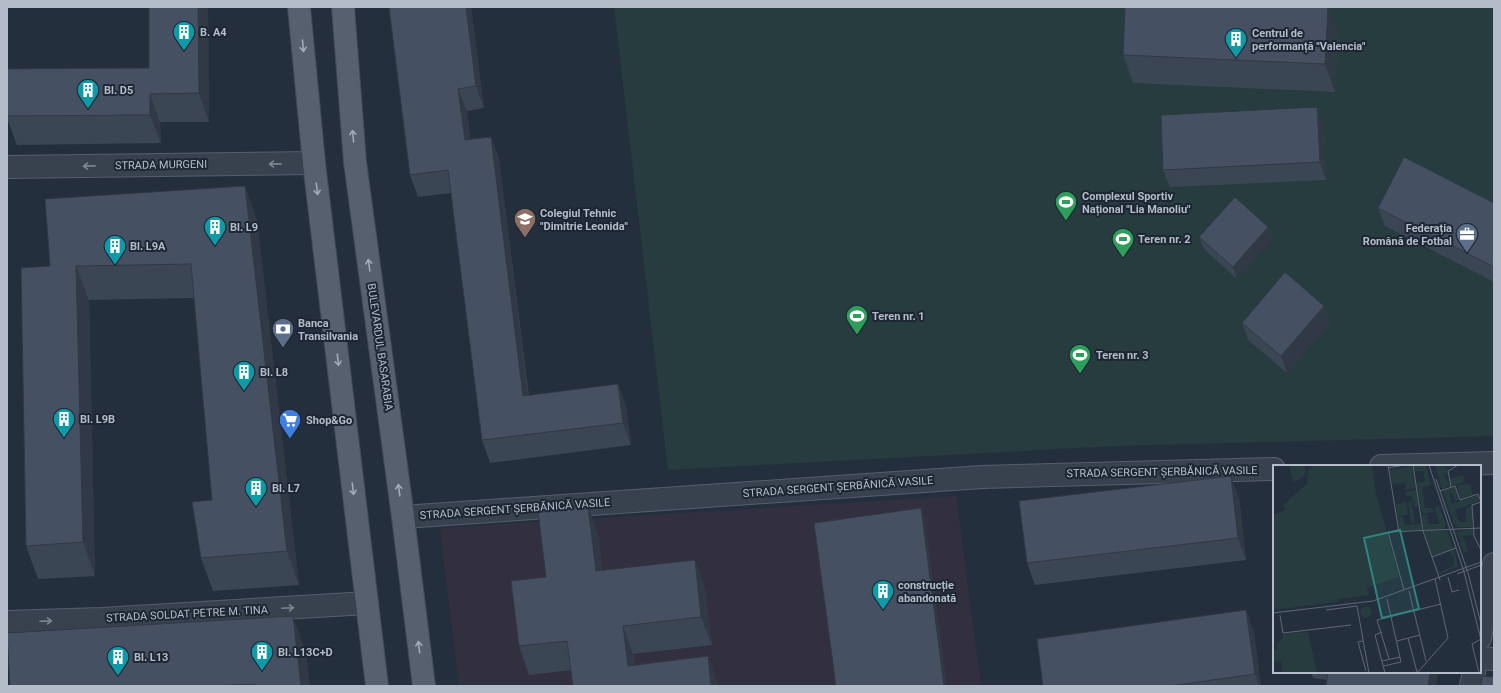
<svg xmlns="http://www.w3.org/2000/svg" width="1501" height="693" viewBox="0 0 1501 693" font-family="Roboto,sans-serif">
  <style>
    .medical { fill: #32303f }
    .park { fill: #263c3f }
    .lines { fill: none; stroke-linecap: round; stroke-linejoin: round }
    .minor-casing { stroke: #565f6c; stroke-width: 24 }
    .major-casing { stroke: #414a57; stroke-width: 24 }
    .minor { stroke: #38414e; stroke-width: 22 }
    .major { stroke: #56606e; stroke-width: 22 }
    .wall { fill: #3b4654 }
    .shaded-wall { fill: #303945 }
    .building { fill: #455162; stroke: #303945 }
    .oneway { stroke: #a1aab7 }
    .oneway2 { stroke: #7c8592 }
    .labels { text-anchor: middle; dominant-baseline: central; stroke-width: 4; stroke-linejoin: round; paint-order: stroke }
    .poi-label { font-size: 11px; font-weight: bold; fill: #b4bcc9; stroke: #1d2633; text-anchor: start }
    .street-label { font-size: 11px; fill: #b4bcc9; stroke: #1d2633 }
    .inset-road { fill: none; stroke: #5e6776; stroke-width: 1 }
    .view { fill: #308480; fill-opacity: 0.15; stroke: #308480; stroke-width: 2 }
    .inset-edge { fill: none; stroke: #b4bcc9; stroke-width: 2 }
  </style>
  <rect width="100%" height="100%" fill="#242f3e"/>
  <path class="medical" d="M956,496L981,686H459L440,528Z"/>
  <path class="park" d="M614,7H1494V436L1115,446L668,470Z"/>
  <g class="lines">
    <g class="minor-casing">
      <path id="minor" d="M7,167L314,163
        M1381,466L1494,463
        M403,517L982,477L1274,469
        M7,622L102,619L367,603
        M1480,638L1494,564
        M1480,658L1494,659
        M1471,686L1474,672"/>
    </g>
    <g class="major-casing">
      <path id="major" d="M299,7L314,163L377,686
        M343,7L355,162L403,517L424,686"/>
    </g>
    <use href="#minor" class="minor"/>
    <use href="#major" class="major"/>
  </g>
  <path class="wall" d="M208,7L209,122H160L161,143L17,145L7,118V69L149,68Z
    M389,7H471L484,108L467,111L470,139L491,137L499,159L529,396L618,384L626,406L631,445L490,463L482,440L451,193L418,197L410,175Z
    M1338,34L1335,92L1133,83L1123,55Z
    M1324,124L1326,180L1170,187L1163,170Z
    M1494,203V282L1385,226L1378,208Z
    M257,220L299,585L213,591L201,558L212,500L194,298L89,300L95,576L38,579L26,546L50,266Z
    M1199,237L1273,239L1237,279L1204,249Z
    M1324,306L1330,324L1287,373L1248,340L1242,323Z
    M1239,498L1246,560L1035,585L1027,563Z
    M598,534L602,571L695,560L705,588L712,645L633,654L635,665L708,656L718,686H573L571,670L529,675L519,646Z
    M1246,610L1254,633L1261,686H1043Z
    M306,652L310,686H10Z
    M1311,672H1438L1436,686H1326L1327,680L1313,678Z"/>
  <path class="shaded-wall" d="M198,7H208L209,122L199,93Z
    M466,7H471L484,108L476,86Z
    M1328,7L1338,34L1335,92L1325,64Z
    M458,89L467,111L473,162L465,140Z
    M150,94L160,122L161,143L150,115Z
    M1317,107L1324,124L1326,180L1320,162Z
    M491,137L499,159L531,418L523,396Z
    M245,186L257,220L299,585L287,551Z
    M1268,227L1273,239L1237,279L1233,267Z
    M76,266L89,300L95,576L83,542Z
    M1324,306L1330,324L1287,373L1281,356Z
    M618,384L626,406L631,445L623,423Z
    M1231,476L1239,498L1246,560L1238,538Z
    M588,506L598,534L606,600L596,571Z
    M921,508L925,521L947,686H944Z
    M695,560L705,588L712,645L701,617Z
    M1246,610L1254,633L1261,686H1259L1255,674Z
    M293,616L306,652L310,686H301Z
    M623,626L633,654L637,686L628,666Z
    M708,656L718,685V686H711Z
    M1430,672H1438L1436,686H1428Z"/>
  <path class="building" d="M149,7H198L199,93L150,94V115L7,116V69L149,68Z
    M389,7H466L476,86L458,89L465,140L491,137L523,396L618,384L623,423L482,440L448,170L410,175Z
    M1125,7H1328L1325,64L1123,55Z
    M1317,107L1320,162L1163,170L1161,115Z
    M1404,157L1494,203V267L1378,208Z
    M245,186L287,551L201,558L192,502L212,500L191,264L76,266L83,542L26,546L21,268L50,266L45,199Z
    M1235,197L1268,227L1233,267L1199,237Z
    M1285,272L1324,306L1281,356L1242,323Z
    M1231,476L1238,538L1027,563L1019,501Z
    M588,506L596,571L695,560L701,617L623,626L628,666L708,656L711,686H573L567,641L519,646L511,581L546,577L538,511Z
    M921,508L944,686H836L814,523Z
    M1246,610L1255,674L1170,686H1043L1037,639Z
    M293,616L301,686H255V684L209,686H10L7,633Z
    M1328,672H1430L1428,686H1326Z
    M1482,676L1494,677V686H1481Z"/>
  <defs><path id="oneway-shaft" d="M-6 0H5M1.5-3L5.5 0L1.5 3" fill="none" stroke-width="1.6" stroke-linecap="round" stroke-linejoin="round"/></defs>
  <g class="oneway">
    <use href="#oneway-shaft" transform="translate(303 46) rotate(85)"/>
    <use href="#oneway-shaft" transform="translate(353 136) rotate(-95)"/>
    <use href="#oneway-shaft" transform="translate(317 189) rotate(83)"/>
    <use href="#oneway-shaft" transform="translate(369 265) rotate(-98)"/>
    <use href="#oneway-shaft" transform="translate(338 360) rotate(83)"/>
    <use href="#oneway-shaft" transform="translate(353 489) rotate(83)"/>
    <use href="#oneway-shaft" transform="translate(399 490) rotate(-98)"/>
    <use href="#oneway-shaft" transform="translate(419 647) rotate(-97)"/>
  </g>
  <g class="oneway2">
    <use href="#oneway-shaft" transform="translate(275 164) rotate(179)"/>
    <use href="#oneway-shaft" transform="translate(89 166) rotate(179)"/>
    <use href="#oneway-shaft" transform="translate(288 608) rotate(-3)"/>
    <use href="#oneway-shaft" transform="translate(46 621) rotate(-2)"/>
  </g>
  <defs>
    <g id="building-pin" transform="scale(1.15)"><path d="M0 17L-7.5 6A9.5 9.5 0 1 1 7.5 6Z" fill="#0f9aa8" stroke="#1d2633"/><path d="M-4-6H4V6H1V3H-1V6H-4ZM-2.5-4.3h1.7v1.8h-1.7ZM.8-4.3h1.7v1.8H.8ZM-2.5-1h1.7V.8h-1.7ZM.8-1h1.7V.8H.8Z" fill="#fff"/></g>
    <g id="stadium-pin" transform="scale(1.15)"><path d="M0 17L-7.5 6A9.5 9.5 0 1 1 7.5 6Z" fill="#2e9e5b" stroke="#1d2633"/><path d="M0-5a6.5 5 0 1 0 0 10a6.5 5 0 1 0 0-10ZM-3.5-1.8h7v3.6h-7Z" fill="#fff"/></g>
    <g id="school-pin" transform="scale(1.15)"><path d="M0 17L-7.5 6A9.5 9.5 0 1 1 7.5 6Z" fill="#8d6e63" stroke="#1d2633"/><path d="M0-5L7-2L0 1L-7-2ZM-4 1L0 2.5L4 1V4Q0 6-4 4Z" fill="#fff"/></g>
    <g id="office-pin" transform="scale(1.15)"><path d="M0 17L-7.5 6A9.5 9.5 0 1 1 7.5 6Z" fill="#5c6f8a" stroke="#1d2633"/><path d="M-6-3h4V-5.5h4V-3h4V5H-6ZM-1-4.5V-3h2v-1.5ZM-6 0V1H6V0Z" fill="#fff"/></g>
    <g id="bank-pin" transform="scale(1.15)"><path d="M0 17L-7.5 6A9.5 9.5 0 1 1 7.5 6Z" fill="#5c6f8a" stroke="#1d2633"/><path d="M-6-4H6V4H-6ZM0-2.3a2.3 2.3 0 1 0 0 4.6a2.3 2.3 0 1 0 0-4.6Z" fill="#fff"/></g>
    <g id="supermarket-pin" transform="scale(1.15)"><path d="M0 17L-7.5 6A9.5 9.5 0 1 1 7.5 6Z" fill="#3f7fe0" stroke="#1d2633"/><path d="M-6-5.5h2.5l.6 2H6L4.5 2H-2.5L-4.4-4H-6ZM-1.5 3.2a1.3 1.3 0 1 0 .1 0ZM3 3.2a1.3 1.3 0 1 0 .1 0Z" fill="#fff"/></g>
  </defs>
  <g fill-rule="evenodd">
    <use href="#building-pin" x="184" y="32"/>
    <use href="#building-pin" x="1236" y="39"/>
    <use href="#building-pin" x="88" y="90"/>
    <use href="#stadium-pin" x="1066" y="202"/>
    <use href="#school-pin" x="525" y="219"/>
    <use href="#building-pin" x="215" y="227"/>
    <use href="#office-pin" x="1467" y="234"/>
    <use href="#stadium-pin" x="1123" y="239"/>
    <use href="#building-pin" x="115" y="246"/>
    <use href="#stadium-pin" x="857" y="316"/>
    <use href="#bank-pin" x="283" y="329"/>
    <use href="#stadium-pin" x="1080" y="355"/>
    <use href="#building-pin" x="244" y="372"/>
    <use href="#building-pin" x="64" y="419"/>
    <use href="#supermarket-pin" x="290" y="420"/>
    <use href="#building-pin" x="256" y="488"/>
    <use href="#building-pin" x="883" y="591"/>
    <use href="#building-pin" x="262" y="652"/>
    <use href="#building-pin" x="118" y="657"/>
  </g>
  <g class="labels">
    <g class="poi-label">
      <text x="200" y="32">B. A4</text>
      <text x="1252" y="33">Centrul de<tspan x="1252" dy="13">performanță "Valencia"</tspan></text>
      <text x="104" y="90">Bl. D5</text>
      <text x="1082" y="196">Complexul Sportiv<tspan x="1082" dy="13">Național "Lia Manoliu"</tspan></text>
      <text x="540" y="213">Colegiul Tehnic<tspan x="540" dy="13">"Dimitrie Leonida"</tspan></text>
      <text x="230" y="227">Bl. L9</text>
      <text x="1452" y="228" text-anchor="end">Federația<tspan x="1452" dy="13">Română de Fotbal</tspan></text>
      <text x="1138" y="239">Teren nr. 2</text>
      <text x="130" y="246">Bl. L9A</text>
      <text x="872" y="316">Teren nr. 1</text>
      <text x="298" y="323">Banca<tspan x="298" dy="13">Transilvania</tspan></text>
      <text x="1096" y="355">Teren nr. 3</text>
      <text x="260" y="372">Bl. L8</text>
      <text x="80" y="419">Bl. L9B</text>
      <text x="306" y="420">Shop&amp;Go</text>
      <text x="272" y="488">Bl. L7</text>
      <text x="898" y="585">construcție<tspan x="898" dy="13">abandonată</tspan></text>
      <text x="278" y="652">Bl. L13C+D</text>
      <text x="134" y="657">Bl. L13</text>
    </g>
    <g class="street-label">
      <text transform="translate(161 165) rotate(-1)">STRADA MURGENI</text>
      <text transform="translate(380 347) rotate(82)">BULEVARDUL BASARABIA</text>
      <text transform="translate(1162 472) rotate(-1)">STRADA SERGENT ȘERBĂNICĂ VASILE</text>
      <text transform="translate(838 487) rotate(-4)">STRADA SERGENT ȘERBĂNICĂ VASILE</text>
      <text transform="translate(515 509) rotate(-4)">STRADA SERGENT ȘERBĂNICĂ VASILE</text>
      <text transform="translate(187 614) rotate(-3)">STRADA SOLDAT PETRE M. TINA</text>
    </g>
  </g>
  <g transform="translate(1273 465)">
    <rect width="208" height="208" fill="#242f3e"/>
    <path d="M16,0H30L34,9L20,18Z" fill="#263c3f"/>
    <path d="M42,0H99L103,28L126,112L94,123L96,130L66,134L64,137L0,145V50L12,45L10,40L34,19L35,5ZM87.5 147a5.5 5.5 0 1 1 11 0a5.5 5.5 0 1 1-11 0ZM35,167L44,208H9V196L0,197V185L4,184V179L10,173V169Z" fill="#263c3f"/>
    <path d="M153,0L158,20L149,23L152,43H159L161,47L149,49L144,18L152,16L150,6L142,7L141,1ZM162,0H173L175,9L171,10L177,21L169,24ZM139,1L143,23L132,25L133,17L120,19L117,5ZM190,10L191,17L178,21L177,14ZM192,19L197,20L200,30L188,34L184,21ZM182,22L186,35L182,36L178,27L176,28L179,39L205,30L206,36L182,45L186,57H193V43L199,41V62H185L181,59L170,26ZM143,25L146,41L141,42L139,31H133V27ZM133,37L135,50L124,51L123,39ZM135,37H139L142,58H138ZM166,41L173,60L170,64L151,65L149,51L154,50L156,59H167L161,42ZM125,52H130L132,60L148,58L149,65L127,66ZM199,64L200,70L190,71L195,87L191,88L184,67ZM174,65L180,84L159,91L151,66ZM181,85L185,101L166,110L164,103L167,107L181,101V92L176,87Z" fill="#263c3f"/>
    <path class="inset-road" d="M115,0L126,67M140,0L150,66L167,115M156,0L191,107L208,175M115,3L131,0M163,14L195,108L208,159M178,22L175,6L185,0M167,26L182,21L187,35L205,29L208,37L199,40L201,71L208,85M159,92L183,83M184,109L208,100M175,112L179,127L186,125M131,125L115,67L208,63M136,126L153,196M84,141L96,208M53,145L84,141M0,148L100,136L208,97M7,150L10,168L78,160M109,167L102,170L112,208M135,173L144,207M90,176L85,177L93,206M124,176L147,170M116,194L104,155L168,139M109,196L127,192M111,201L128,197L114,134M144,208L175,173L162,114M206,208L199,179L208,174"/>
    <path class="view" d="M127,65L146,144L109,153L91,73Z"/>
    <rect width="208" height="208" class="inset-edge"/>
  </g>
  <rect width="1501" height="693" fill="none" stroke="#b4bcc9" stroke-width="16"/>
</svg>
